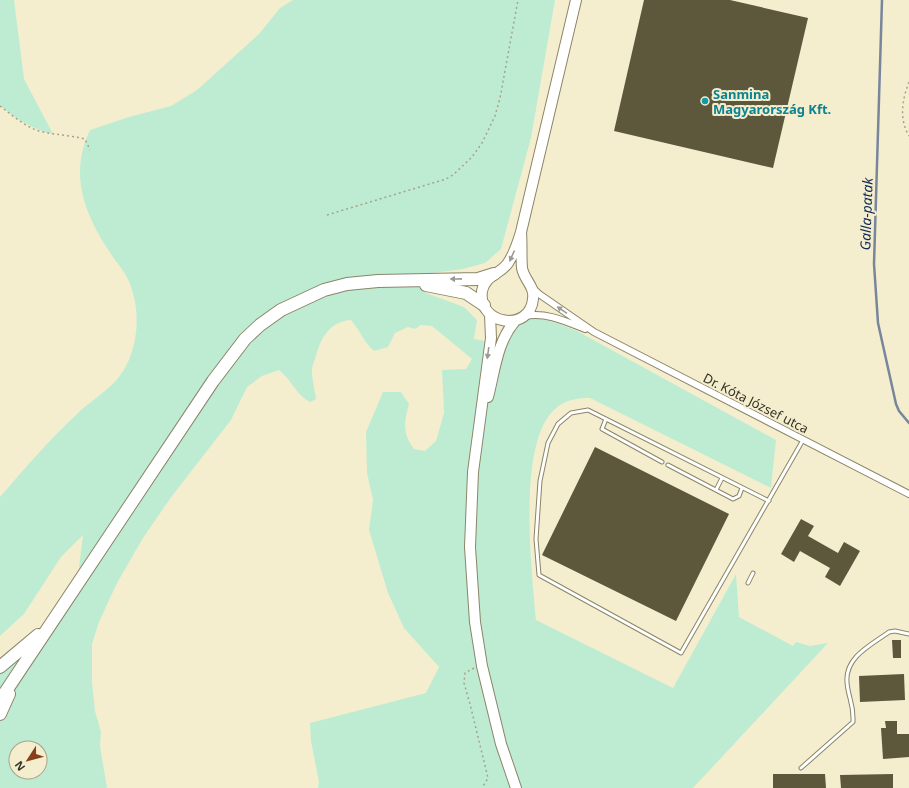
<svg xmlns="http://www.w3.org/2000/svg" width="909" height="788" viewBox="0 0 909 788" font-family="'Noto Sans',sans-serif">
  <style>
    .green { fill: #beecd3; fill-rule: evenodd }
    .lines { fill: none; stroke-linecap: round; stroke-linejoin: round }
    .stream { stroke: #78869c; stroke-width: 2.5 }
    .building { fill: #5d573b }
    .lane-casing { stroke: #8b8568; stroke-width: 5 }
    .street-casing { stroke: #8b8568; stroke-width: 8 }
    .primary-casing { stroke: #8b8568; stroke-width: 12 }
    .highway-casing { stroke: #8b8568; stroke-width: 14 }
    .path { stroke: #a6a289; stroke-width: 1.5; stroke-dasharray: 2 3; stroke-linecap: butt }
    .lane { stroke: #fff; stroke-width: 3 }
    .street { stroke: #fff; stroke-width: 6 }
    .primary { stroke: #fff; stroke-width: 10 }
    .highway { stroke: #fff; stroke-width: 12 }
    .oneway { fill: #9a9992 }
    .culture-dot { fill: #0f9aa8; stroke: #f4eece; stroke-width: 1.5 }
    .labels { text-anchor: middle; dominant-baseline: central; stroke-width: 4; stroke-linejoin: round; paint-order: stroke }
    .culture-label { font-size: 13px; font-weight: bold; fill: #0d838f; stroke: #f4eece; text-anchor: start }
    .street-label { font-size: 13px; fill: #353326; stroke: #f4eece }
    .water-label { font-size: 14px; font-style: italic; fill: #0f2756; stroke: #f4eece }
  </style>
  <rect width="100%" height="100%" fill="#f4eece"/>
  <path class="green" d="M0,0H14L24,79L53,134C31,129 17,119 0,106Z
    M293,0H555L531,138L501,249L485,263L463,269L425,274L426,293L464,307L477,320L474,339L500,344C518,307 546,318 577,331L776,440L771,488L590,398C577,398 566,400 556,408C516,441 532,572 536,620L673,688L736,574L739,617L793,646L796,642L810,646L828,643L693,788H318L319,782L311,741L310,723L426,693L439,667L404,628L388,593L369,530L373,500L367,473L366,432L383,392H401L409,404C404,422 402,433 414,449L425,451L436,441L444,413L442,370L466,369L472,359L432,326L421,325L415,329L408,327L395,333L388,347L374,351C364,343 360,330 351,320C329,322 322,337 316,355C315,360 312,366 312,371C312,380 315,390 316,399L310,402C296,395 291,379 279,370L262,376L247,387L231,420L172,496L143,538L117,583L99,622L92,644V682L95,711L101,732L100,746L107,788H0V672L46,640L76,592L83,535L61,557L24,614L0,636V497C25,468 50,439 78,413C95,397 117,386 127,364C138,342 140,311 131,287C127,273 117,264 109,251C84,213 69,174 90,130L129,117L171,106L197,90L259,34L280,8ZM16,748H40V772H16Z"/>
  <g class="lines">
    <path class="stream" d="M882,0L874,264L878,323L896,404L899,411L909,423"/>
  </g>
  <path class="building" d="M644,0H730L808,18L773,168L614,131Z
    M595,447L729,514L676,621L542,555Z
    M801,519L814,526L808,536L838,553L844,542L860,551L840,586L825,577L830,568L800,551L794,562L781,554Z
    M892,640H901V658H893Z
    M904,674L905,700L860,702L859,676Z
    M885,721H897V734H909V757L883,759L881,728H886Z
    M773,774H825L826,788H773Z
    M893,774V788H841L840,775Z"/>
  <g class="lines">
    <g class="lane-casing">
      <path id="lane" d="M606,419L602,429L662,462
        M668,465L733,499L739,496L742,488
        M716,490L722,478
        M769,501L588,410L571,413L558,424L548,443L540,481L536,539L539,575L681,653C721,582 763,511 803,440
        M748,583L753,573
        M801,768L853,722C854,703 848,698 847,682C845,657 871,645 889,632L895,631L909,634"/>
    </g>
    <g class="street-casing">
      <path id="street" d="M533,288L539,294L594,332L909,494
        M525,316C546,312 565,321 585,329"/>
    </g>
    <g class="primary-casing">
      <path id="primary" d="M521,232C522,244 521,257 522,268C524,280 535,286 533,299C530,333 477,325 482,291C485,275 501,274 508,263C514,254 518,242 521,232L576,0
        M490,315L491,338L473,472L470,547L475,622L482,666L501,744L516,788
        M488,397C495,370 497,342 515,321"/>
    </g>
    <g class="highway-casing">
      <path id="highway" d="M426,285L466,293L484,305
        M0,667L38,635
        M0,700L213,381L245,339L260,325L281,310L324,290L347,284L378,281L478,279L494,274
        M0,714L9,694"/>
    </g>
    <path class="path" d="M909,82C902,100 899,119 909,136
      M0,106C12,115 24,126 39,131C54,135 70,135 85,139L90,150
      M327,215L446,179L453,175L472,157L482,143L495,116L500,98L518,0
      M474,668L465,673L464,683L470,704L488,778L482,788"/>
    <use href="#lane" class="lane"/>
    <use href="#street" class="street"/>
    <use href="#primary" class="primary"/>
    <use href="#highway" class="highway"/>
  </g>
  <defs><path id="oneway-solid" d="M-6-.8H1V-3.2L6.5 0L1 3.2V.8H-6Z"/></defs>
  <g class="oneway">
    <use href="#oneway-solid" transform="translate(512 256) rotate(114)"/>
    <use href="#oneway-solid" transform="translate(456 279) rotate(179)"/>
    <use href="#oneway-solid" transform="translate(562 310) rotate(-146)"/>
    <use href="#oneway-solid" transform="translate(488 353) rotate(98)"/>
  </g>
  <circle class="culture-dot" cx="705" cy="101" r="4"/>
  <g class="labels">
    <g class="culture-label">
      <text x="713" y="94">Sanmina<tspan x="713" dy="15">Magyarország Kft.</tspan></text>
    </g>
    <g class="street-label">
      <text transform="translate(756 403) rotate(27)">Dr. Kóta József utca</text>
    </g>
    <g class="water-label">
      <text transform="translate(866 214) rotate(-88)">Galla-patak</text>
    </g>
  </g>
  <g transform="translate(28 760) rotate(234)"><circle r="19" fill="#f4eece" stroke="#a8a38b"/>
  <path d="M0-3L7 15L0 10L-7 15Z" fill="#86401a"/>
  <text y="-6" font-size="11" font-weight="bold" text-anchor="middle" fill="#353326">N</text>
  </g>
</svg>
